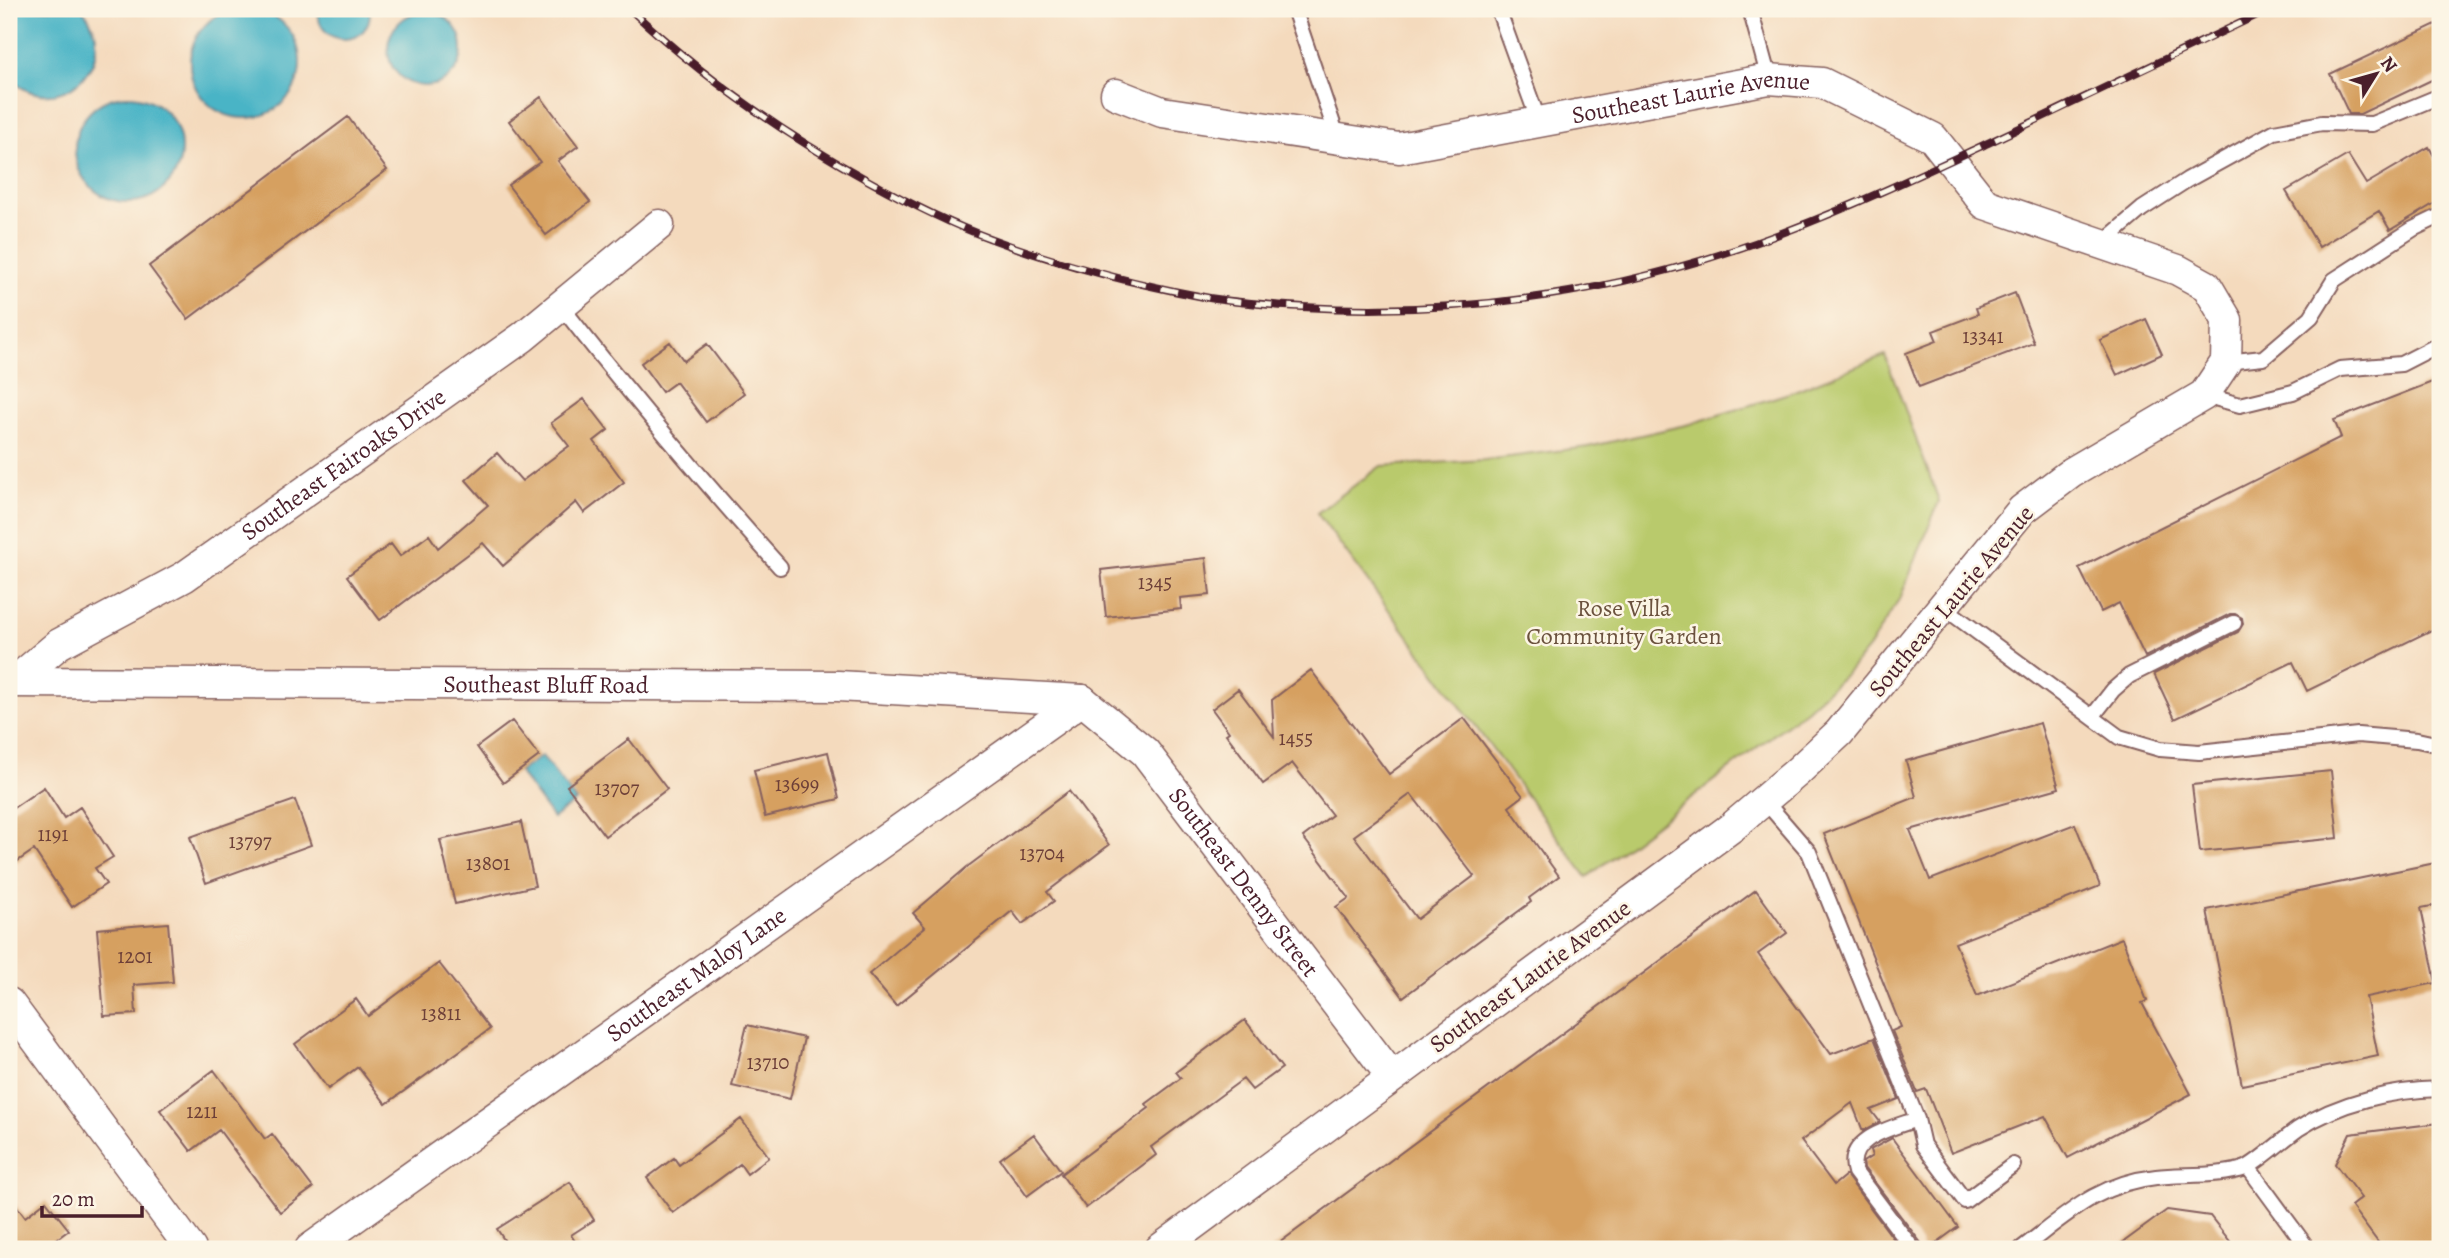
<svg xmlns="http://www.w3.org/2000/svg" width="2449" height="1258" viewBox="0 0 2449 1258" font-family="Alegreya,serif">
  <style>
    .green { fill: #b9ca6c; stroke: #82744c; stroke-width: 2 }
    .water { fill: #49b4c6; stroke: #4a6a78; stroke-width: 2 }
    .building { fill: #d6a061; fill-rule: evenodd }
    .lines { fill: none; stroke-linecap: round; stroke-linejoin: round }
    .lane-casing { stroke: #86605e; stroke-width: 18 }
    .street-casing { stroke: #86605e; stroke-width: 33 }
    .lane { stroke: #fff; stroke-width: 14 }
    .street { stroke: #fff; stroke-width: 30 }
    .rail-casing { stroke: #4a1f2b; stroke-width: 8 }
    .rail { stroke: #fcf5e5; stroke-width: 5; stroke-dasharray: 16; stroke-linecap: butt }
    .labels { text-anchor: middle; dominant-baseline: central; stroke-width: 5; stroke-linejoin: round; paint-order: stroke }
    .number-label { font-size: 21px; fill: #6d3f38 }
    .street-label { font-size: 24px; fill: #4a1f2b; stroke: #fcf5e5 }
    .park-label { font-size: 24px; fill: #6b523e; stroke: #fcf5e5 }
  </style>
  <rect width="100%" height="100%" fill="#fcf5e5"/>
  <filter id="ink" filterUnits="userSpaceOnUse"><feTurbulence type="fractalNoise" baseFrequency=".0143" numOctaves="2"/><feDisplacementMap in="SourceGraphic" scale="14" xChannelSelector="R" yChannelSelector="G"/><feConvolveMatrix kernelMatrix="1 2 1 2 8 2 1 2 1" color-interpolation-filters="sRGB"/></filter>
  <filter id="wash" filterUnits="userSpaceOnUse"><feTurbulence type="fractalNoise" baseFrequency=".00686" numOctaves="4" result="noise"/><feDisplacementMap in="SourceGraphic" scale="28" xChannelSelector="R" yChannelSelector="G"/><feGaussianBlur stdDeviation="1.57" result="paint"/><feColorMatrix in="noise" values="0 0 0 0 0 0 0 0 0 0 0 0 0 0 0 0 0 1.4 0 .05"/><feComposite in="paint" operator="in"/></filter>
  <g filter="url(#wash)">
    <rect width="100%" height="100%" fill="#f4dabd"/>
    <path class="green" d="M1885,355L1939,501L1901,596L1869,647L1850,670L1806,710L1587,877L1317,513L1381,466L1485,460L1588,447L1690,424L1789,393Z"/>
    <path class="water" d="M190 63a55 55 0 1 1 110 0a55 55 0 1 1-110 0Z
      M10,9H82C127,61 56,126 9,77Z
      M318,9H370C372,50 316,48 318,9Z
      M388 49a37 37 0 1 1 74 0a37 37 0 1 1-74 0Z
      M75 149a53 53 0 1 1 106 0a53 53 0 1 1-106 0Z
      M542,756L576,801L553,818L519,772Z"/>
    <g id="blocks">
      <path class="building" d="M2440,22V76L2360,114H2349L2330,74Z
        M541,97L578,146L558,161L590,202L546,235L508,185L540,162L509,121Z
        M348,117L387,170L188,319L149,266Z
        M2429,147L2440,167V200L2390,230L2379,211L2319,247L2286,191L2348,155L2366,184Z
        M2015,293L2034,343L1919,387L1906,353L1937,341L1933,331L1978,314L1976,308Z
        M2146,319L2162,354L2117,375L2100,340Z
        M670,342L684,361L707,344L744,393L706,422L676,382L662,392L641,363Z
        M2440,379V626L2307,691L2293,662L2175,719L2154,674L2238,632L2243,624L2242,618L2235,614H2230L2145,657L2119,603L2101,612L2079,568L2341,437L2334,420Z
        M584,399L608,430L594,441L624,482L584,513L576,502L503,566L483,543L380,620L347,576L391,544L400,556L429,535L438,548L488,505L466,480L497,453L522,481L569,446L551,423Z
        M1206,558L1210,595L1180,598L1181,609L1106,617L1101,570Z
        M1311,670L1389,774L1464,718L1523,796L1509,807L1559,876L1529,898L1531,902L1403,997L1336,907L1349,898L1303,837L1332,815L1292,763L1263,784L1226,734L1229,732L1212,709L1238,689L1274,737L1272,700ZM1411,794L1474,876L1417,919L1354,836Z
        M512,721L539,756L503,783L477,747Z
        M2040,723L2059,788L1910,830L1930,880L2075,824L2100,886L1955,943L1977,996L2122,938L2147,1001L2142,1003L2191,1094L2068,1158L2045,1116L1951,1153L1926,1089L1917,1092L1892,1031L1901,1027L1824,834L1916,797L1906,761Z
        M629,739L667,789L605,836L567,786Z
        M828,752L839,799L765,817L754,770Z
        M2331,771L2338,838L2200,852L2192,785Z
        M44,787L64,818L80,807L113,857L95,868L106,884L72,907L34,850L9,867V811Z
        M1069,791L1109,845L1047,892L1054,901L1022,924L1012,911L896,1006L869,974L925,927L913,913L967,867Z
        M295,800L311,845L206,883L190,837Z
        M521,822L535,886L455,904L440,840Z
        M2440,862V895L2435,897L2437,905L2421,908L2436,983L2366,997L2378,1056L2242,1085L2207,910Z
        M1756,890L1787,933L1758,954L1831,1054L1874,1038L1899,1099L1871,1110L1880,1122L1863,1131L1852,1103L1801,1141L1834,1185L1846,1175L1901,1249H1271Z
        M168,923L173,982L134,985L136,1014L104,1016L97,929Z
        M439,963L490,1029L386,1104L358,1067L328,1089L295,1044L356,999L368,1016Z
        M1245,1020L1282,1068L1252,1090L1243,1079L1151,1147L1156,1155L1086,1208L1061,1174L1149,1108L1146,1104L1181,1078L1176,1072Z
        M747,1025L804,1038L790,1099L732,1086Z
        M214,1070L265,1139L272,1134L313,1188L280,1212L219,1130L191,1151L160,1110Z
        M741,1119L769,1157L747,1174L740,1164L673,1213L647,1178L674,1158L679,1165Z
        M2440,1123V1249H2383L2351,1206L2361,1198L2335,1164L2350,1134Z
        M1034,1134L1061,1171L1027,1196L1000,1159Z
        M1892,1138L1958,1227L1928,1249H1922L1921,1243L1864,1168L1863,1162L1872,1156L1870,1150Z
        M570,1182L594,1220L571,1235L580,1249H510L497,1229Z
        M9,1196L25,1217L46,1201L69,1230L43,1249H9Z
        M2167,1210L2210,1216L2236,1249H2114Z"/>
    </g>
  </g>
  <g filter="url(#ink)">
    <use href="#blocks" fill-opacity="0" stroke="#86605e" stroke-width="2"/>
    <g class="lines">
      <g class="lane-casing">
        <path id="lane" d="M1294,9L1338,139
          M1498,9L1539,122
          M1750,9L1769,79
          M2102,243L2142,209L2187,180L2274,132L2322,123L2372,124L2440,96
          M561,306C631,396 704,482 780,567
          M2226,362L2263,358L2311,317L2334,280L2413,229L2440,216
          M2204,395L2240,405L2293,392L2340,369L2401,364L2440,344
          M1942,606L2119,737L2160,749L2199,752L2358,735L2417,740L2440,745
          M2092,717L2113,690L2129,676L2234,623
          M1764,800L1809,852L1917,1119L1923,1145L1965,1201L2013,1165
          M2248,1167L2308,1249
          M1913,1249L1855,1172C1844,1138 1893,1128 1917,1119
          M2021,1249C2065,1216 2098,1183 2156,1177C2183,1174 2220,1177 2246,1168C2257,1163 2285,1138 2298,1129C2339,1102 2392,1090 2440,1089"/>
      </g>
      <g class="street-casing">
        <g id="street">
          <path id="s1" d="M1116,94L1162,112L1399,148L1769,79L1822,83L1933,138L1985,204L2178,270L2207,286L2227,320L2226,362L2204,395L2071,473L2022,510L1839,733L1796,773L1732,827L1160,1249"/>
          <path id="s2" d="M9,682L838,686L1082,700"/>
          <path id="s3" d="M14,682L59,644L184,577L523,337L659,225"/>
          <path id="s4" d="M1082,700L1145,752L1392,1077"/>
          <path d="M9,1003L191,1249"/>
          <path id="s5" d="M310,1249L1082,700"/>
        </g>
      </g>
      <use href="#lane" class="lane"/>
      <use href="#street" class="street"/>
      <g class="rail-casing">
        <path id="rail" d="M630,9C702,77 782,133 869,181C907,202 948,223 989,238C1056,263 1135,284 1204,297C1236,303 1270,305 1302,307C1446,315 1588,298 1725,253C1815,224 1902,183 1988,143C2082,99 2176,54 2270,9"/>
      </g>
      <use href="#rail" class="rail"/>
    </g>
  </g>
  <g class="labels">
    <g class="number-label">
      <text x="1983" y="336">13341</text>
      <text x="1155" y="582">1345</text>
      <text x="1296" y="738">1455</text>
      <text x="797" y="784">13699</text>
      <text x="617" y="788">13707</text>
      <text x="53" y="834">1191</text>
      <text x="250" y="841">13797</text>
      <text x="1042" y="853">13704</text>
      <text x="488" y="863">13801</text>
      <text x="135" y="956">1201</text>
      <text x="441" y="1013">13811</text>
      <text x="768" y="1062">13710</text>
      <text x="202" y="1111">1211</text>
    </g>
    <g class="street-label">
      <text stroke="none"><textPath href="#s1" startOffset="586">Southeast Laurie Avenue</textPath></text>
      <text stroke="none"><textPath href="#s3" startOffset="396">Southeast Fairoaks Drive</textPath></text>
      <text transform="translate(1951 601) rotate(-50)">Southeast Laurie Avenue</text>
      <text stroke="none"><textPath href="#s2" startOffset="537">Southeast Bluff Road</textPath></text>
      <text stroke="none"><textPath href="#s4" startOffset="245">Southeast Denny Street</textPath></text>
      <text stroke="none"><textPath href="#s5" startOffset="474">Southeast Maloy Lane</textPath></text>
      <text transform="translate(1530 976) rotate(-36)">Southeast Laurie Avenue</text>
    </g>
    <g class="park-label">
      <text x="1624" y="608">Rose Villa<tspan x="1624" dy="28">Community Garden</tspan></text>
    </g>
  </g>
  <rect width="2449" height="1258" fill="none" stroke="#fcf5e5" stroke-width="35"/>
  <g transform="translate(2376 74) rotate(53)" stroke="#fcf5e5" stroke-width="5" paint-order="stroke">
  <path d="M0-5L12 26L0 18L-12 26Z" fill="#4a1f2b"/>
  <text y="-10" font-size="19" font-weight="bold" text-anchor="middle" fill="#4a1f2b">N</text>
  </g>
  <path d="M42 1206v10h100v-10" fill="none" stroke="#4a1f2b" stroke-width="3.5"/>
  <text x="52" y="1206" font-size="21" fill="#4a1f2b" stroke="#fcf5e5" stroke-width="5" paint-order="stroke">20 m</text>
</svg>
